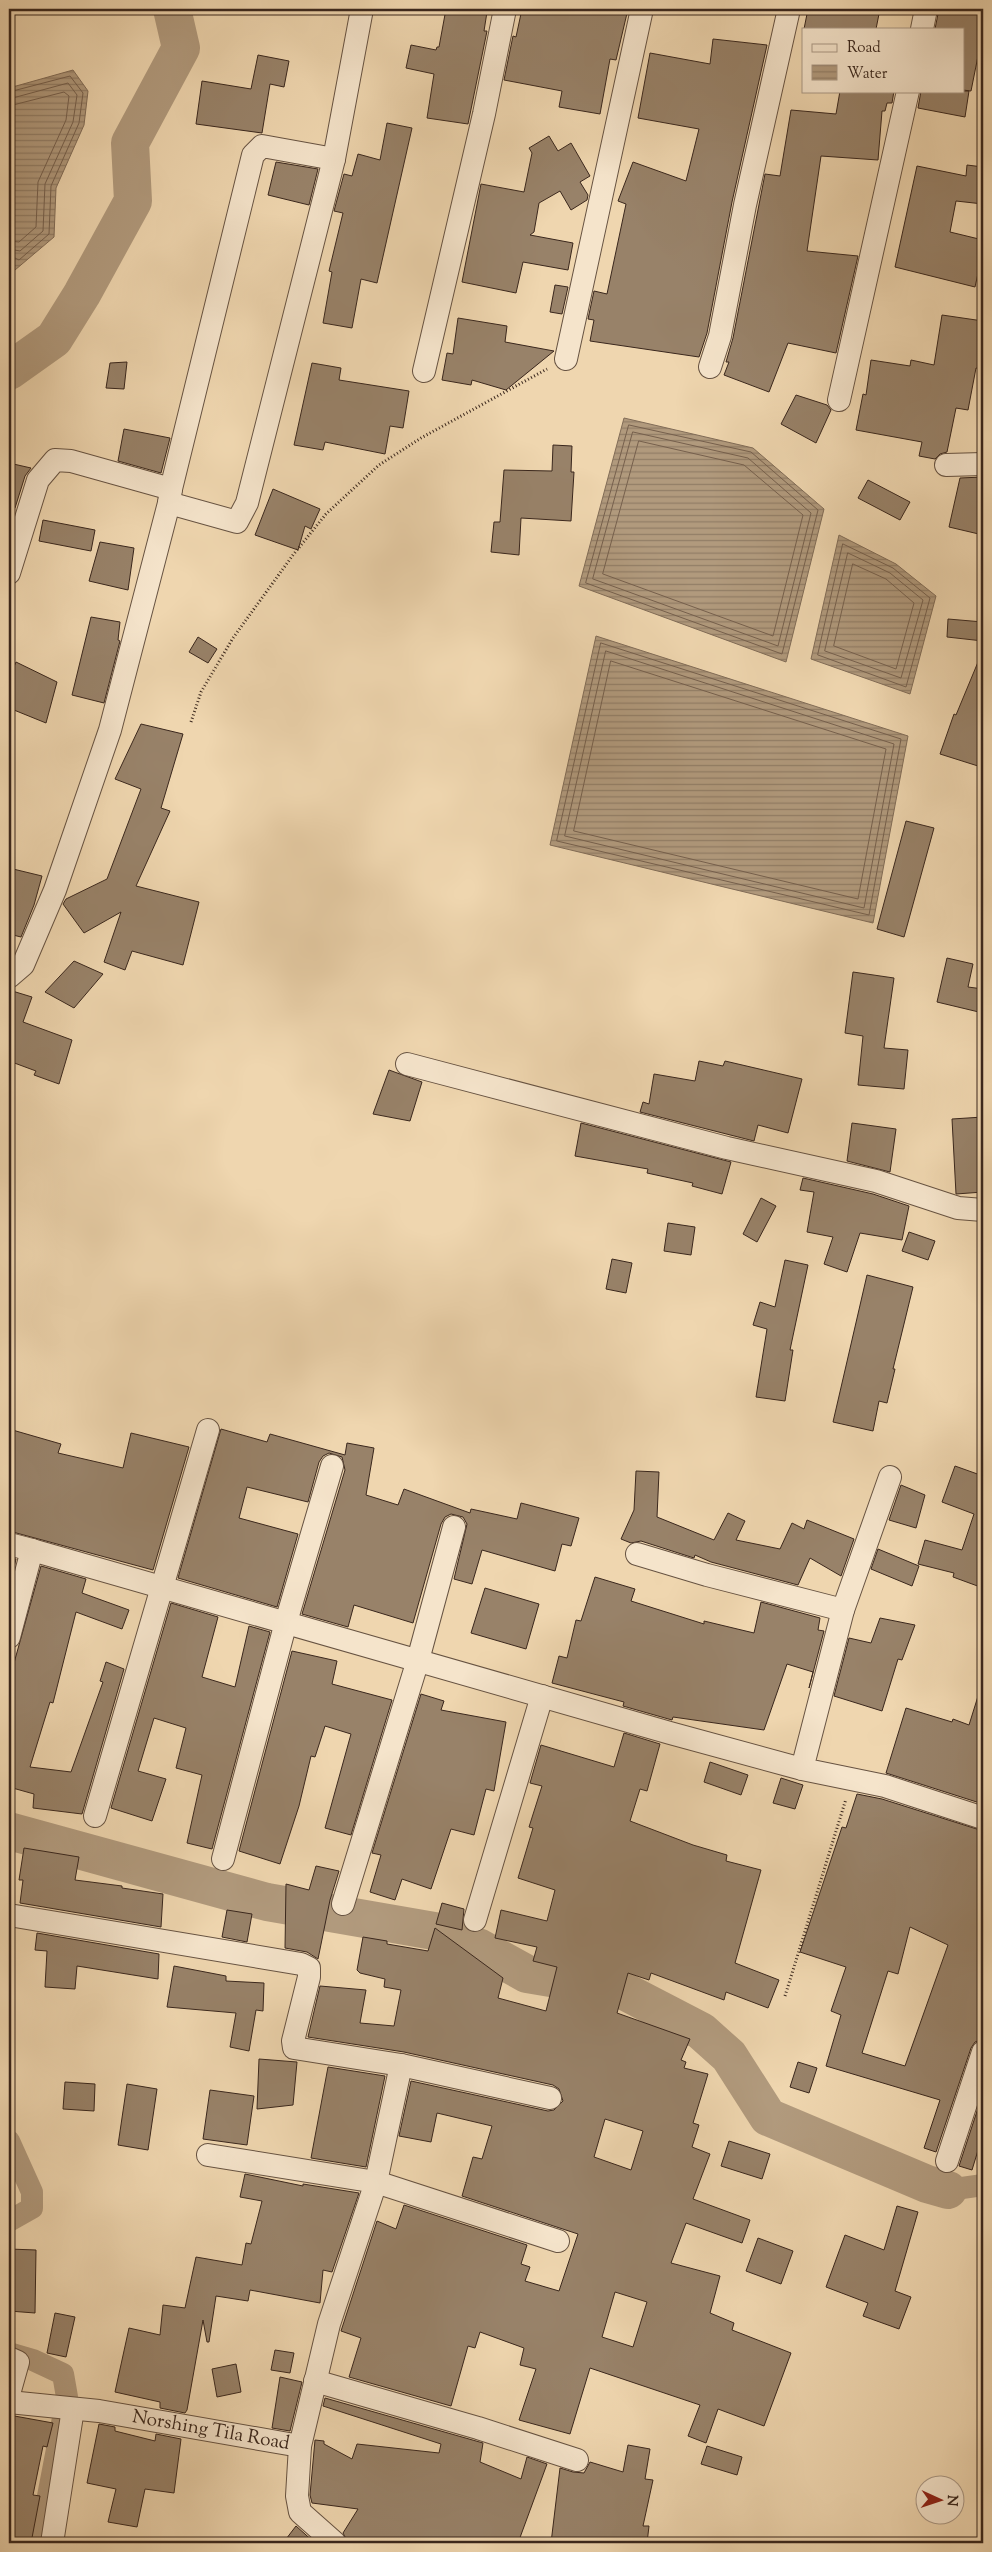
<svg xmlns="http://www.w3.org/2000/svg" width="992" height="2552" viewBox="0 0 992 2552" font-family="'Sorts Mill Goudy',serif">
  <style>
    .water { fill: url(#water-rules); stroke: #816c57 }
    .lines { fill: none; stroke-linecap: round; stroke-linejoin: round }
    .shore { stroke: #76604d; stroke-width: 1 }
    .canal { stroke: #b19a7d; stroke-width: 22 }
    .river { stroke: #b19a7d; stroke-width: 38 }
    .building { fill: #988269; stroke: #3a271d; fill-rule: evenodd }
    .street-casing { stroke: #675342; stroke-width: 24 }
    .path { stroke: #3a271d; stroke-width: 3; stroke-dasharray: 1 2.5; stroke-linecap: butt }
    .street { stroke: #f5e4cb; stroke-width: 22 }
    .labels { text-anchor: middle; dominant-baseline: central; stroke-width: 4; stroke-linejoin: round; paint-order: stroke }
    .street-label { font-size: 19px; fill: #3a271d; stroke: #f5e4cb }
  </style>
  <defs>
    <pattern id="water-rules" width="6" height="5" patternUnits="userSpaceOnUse" patternTransform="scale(1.25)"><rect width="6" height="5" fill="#b19a7d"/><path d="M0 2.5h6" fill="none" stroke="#917e66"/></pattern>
  </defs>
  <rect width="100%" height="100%" fill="#efd6af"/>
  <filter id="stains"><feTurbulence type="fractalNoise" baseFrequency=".004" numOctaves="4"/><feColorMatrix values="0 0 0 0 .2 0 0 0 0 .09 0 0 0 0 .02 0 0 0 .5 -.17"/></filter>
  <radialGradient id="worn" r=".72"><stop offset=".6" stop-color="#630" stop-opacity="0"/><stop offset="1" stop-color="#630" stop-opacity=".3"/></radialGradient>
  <path class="water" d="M73,70L88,91L84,125L56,188L54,237L15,270L9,254V88Z
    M624,418L753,448L824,509L786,662L579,586Z
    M839,535L896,564L936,596L910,694L811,659Z
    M596,636L908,736L873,923L550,845Z"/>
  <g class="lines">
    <path class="shore" d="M9,92L70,76L83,93L79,123L51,186L49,234L19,260L9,255
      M9,99L68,83L77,95L73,122L45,184L43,231L20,251L9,249
      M9,106L64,92L69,96L66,120L38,182L36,227L19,242L9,241
      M629,425L751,452L818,510L782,654L586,583Z
      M633,432L748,458L811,513L778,646L593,579Z
      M639,441L744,465L803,515L773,636L603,574Z
      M843,544L893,568L930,598L906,687L818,655Z
      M848,553L890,573L923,600L901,678L825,651Z
      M853,564L886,579L914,603L896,669L834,646Z
      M601,643L901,739L869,915L557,841Z
      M606,651L894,744L864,908L565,836Z
      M611,661L886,749L858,899L574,831Z"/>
    <path class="canal" d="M9,2141L32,2192V2208L9,2221
      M948,2190L983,2185
      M9,2353L33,2360L63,2374L67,2397L39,2543"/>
    <path class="river" d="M9,371L54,339L82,294L133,201L130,143L181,48L172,9
      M9,1831L267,1902L434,1931L478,1947L527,1974L622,1990L701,2031L729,2056L768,2117L927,2184L948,2190"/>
  </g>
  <path class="building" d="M446,9L487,12L484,31H487L468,124L427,118L434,74L406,68L411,45L436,50L437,47H439Z
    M522,9H628L616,60L610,59L600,114L559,107L562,91L504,80L513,36L516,37Z
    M808,9H880L876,29H804Z
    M939,9H983L980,29L983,31L971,91L963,90V29H935Z
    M713,39L767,45L732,202L707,333L699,357L590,341L594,320L588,319L594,291L607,294L626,204L618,201L633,162L686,181L699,129L638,118L650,53L710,64Z
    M258,55L289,61L284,87L270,84L262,133L196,124L202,81L251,89Z
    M840,91H894L892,103H887L885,111H882L878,160L821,156L807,251L858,256L836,353L788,343L769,392L724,375L729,362H726L733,338L765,174L780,176L791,110L836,114Z
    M921,91H969L965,117L918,108Z
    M387,123L412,128L377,283L361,279L352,328L323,323L332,272L329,271L343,213L334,211L344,174L352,176L358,154L380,160Z
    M549,136L558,151L571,143L590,176L580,182L588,195L587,200L571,210L560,191L539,203L534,232L530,235L573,243L568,270L523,262L516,293L462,282L481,184L524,192L532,153L529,148Z
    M276,162L318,169L309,205L268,195Z
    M967,165L983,167V204L956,201L950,232L983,240V251L975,287L895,267L917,166L966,176Z
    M555,285L568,287L562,314L550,312Z
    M942,315L983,321V369L976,368L968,410L956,408L947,452L940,454L935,459L919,456L922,442L856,430L863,394L866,395L871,360L910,366L911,360L934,365Z
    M458,318L507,326L505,342L554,351L506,390L472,380L471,385L442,380L447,353L453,354Z
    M127,362L124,389L106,388L110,363Z
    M312,363L341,368L339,380L409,391L403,428L390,426L385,454L325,442L323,450L294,445Z
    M796,395L827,405L831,410L816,443L781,424Z
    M124,429L170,438L161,473L118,461Z
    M553,445L572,446L571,472H574L571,521L521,518L519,555L491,552L494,522H500L504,470L552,471Z
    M9,463L31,468L25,476L15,508L9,506Z
    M983,477V535L949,527L960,478Z
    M868,480L910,502L900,520L858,498Z
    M273,489L320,509L311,529L305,526L298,550L255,535Z
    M43,520L95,530L91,551L39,541Z
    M100,542L134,548L128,590L89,581Z
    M91,617L120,622L118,640L120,641L104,703L72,695Z
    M948,619L983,622V641L947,637Z
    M198,637L217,649L208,663L189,652Z
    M983,650V750L978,766L940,754L954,714L956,715Z
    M16,662L57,682L46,723L9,708V679Z
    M141,724L183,734L161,808L170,811L136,886L199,902L183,965L132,951L125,970L104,962L121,912L84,933L63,904L66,899L107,879L141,789L115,779Z
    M906,821L934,828L904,937L877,929Z
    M9,868L42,876L34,905L21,937L9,934Z
    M947,958L973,964L968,987L983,989V1013L937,1002Z
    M74,961L103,974L74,1008L45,992Z
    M853,972L894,978L884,1048L908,1050L904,1089L858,1085L863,1036L845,1033Z
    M9,990L32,997L23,1022L72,1040L59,1084L34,1075L36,1071L9,1061Z
    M699,1061L723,1066L725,1061L802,1079L788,1133L758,1125L754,1141L640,1112L643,1102L649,1104L654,1074L695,1081Z
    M389,1070L422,1082L410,1121L373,1114Z
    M983,1117V1192L956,1194L952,1119Z
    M581,1123L731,1162L722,1194L692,1186L693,1183L647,1173L648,1169L575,1156Z
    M852,1123L896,1129L890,1172L847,1161Z
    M803,1178L873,1194L909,1206L902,1240L860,1233L847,1272L824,1264L833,1237L807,1232L814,1192L800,1190Z
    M761,1198L776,1206L757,1242L743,1234Z
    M668,1223L695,1227L691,1255L664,1251Z
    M909,1232L935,1241L928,1260L902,1251Z
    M612,1259L632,1263L626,1293L606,1289Z
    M785,1260L808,1265L790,1350H793L785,1401L756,1397L767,1329L753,1325L760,1302L775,1307Z
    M867,1275L913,1287L893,1369H895L887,1403L879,1401L873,1431L833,1422Z
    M9,1429L61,1444L58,1453L123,1468L131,1433L189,1447L153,1570L9,1531Z
    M221,1429L267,1442L270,1434L345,1455L347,1443L374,1448L366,1495L398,1505L404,1489L470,1513L471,1509L517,1519L521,1503L579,1518L571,1546L562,1544L555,1571L482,1550L472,1584L454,1579L467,1524L463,1517L451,1514L445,1517L441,1524L413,1623L354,1605L348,1627L302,1614L345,1470L342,1457L329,1453L323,1456L319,1462L308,1502L247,1487L239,1518L298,1534L277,1607L178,1578Z
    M955,1466L983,1476V1588L953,1577L954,1573L918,1564L925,1540L962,1550L974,1514L942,1502Z
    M636,1471L659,1472L657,1517L714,1540L728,1513L745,1521L736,1540L780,1549L792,1523L804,1529L807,1520L854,1539L841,1576L810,1558L798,1585L711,1562L695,1555L694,1558L641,1541L631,1543L621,1539L634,1510Z
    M901,1485L925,1495L916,1528L889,1520Z
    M878,1549L919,1566L912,1586L871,1569Z
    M9,1558L16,1559L9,1587Z
    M41,1566L86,1579L82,1593L129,1610L122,1629L76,1612L53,1703L50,1702L30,1767L71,1772L103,1682L100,1681L106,1662L124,1669L82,1814L33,1808L34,1794L9,1787V1681Z
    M595,1577L635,1589L631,1601L704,1624V1621L754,1633L761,1602L820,1618L818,1630L824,1631L809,1688L813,1672L787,1664L764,1730L673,1717L672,1720L623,1706L624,1702L552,1683L559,1656L567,1658L576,1620L581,1621Z
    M485,1588L539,1604L526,1649L471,1633Z
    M171,1603L218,1617L202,1677L235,1687L249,1626L270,1632L212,1849L187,1843L202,1775L176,1768L186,1728L154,1718L138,1771L166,1779L152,1821L111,1808Z
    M880,1618L915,1625L902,1660L898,1659L882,1711L834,1696L849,1638L871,1643Z
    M292,1651L337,1661L332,1684L392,1700L351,1835L325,1828L351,1734L325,1726L315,1757L311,1756L299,1806L280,1864L239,1851Z
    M979,1693H983V1804L886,1773L906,1708L952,1722L953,1719L969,1725Z
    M421,1694L444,1701L441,1710L506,1722L494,1791L486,1789L474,1835L451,1829L431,1889L402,1879L395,1900L370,1892L381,1855L372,1853Z
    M624,1733L660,1744L647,1791L640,1789L630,1821L693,1845L727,1855L726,1861L761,1870L735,1963L779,1980L768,2008L726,1992L724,2000L651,1973L649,1980L628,1973L617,2013L690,2039L681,2060L686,2062L684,2068L708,2074L693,2123L699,2125L692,2147L710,2154L693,2199L750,2220L742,2243L686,2223L671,2263L720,2276L710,2313L734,2323L732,2330L791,2353L764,2426L718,2409L706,2443L688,2436L700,2405L590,2368L570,2434L519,2420L536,2369L520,2365L524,2348L480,2332L475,2348L468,2346L451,2406L349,2377L361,2338L341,2331L377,2221L396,2229L404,2205L527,2245L521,2264L530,2267L525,2281L559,2291L578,2234L462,2196L473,2157L482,2159L492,2126L437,2113L431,2142L399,2136L411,2081L548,2111L554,2110L563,2101L559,2089L553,2085L404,2052L308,2037L320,1986L366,1990L360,2023L394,2026L401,1990L384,1987L385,1979L360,1973L357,1970L363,1937L387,1941V1944L428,1951L435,1928L503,1978L498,1998L546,2011L557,1967L533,1961L537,1947L495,1938L501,1910L547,1921L555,1890L518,1878L533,1828L529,1827L542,1786L530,1783L541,1745L614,1767ZM605,2119L643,2131L631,2170L594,2157ZM615,2292L647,2302L633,2347L602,2337Z
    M710,1762L748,1775L741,1795L704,1782Z
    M781,1778L803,1785L795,1809L773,1803Z
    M857,1794L882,1799L983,1831V2039L975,2042L971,2048L936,2152L924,2148L940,2100L826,2066L841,2015L831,2011L846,1967L800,1952L842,1827L846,1828ZM910,1927L948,1945L905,2066L862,2053L888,1971L898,1974Z
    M24,1848L79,1857L75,1880L122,1886V1888L163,1894L161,1927L20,1903L23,1880H19Z
    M316,1866L339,1871L330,1900L318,1959L307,1952L285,1948L286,1884L309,1890Z
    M442,1903L464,1909L462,1930L436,1924Z
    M227,1910L252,1914L247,1942L222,1937Z
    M37,1933L159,1954L158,1979L77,1966L75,1989L45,1987L47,1951L35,1950Z
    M174,1966L226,1976V1981L264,1983L263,2011L256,2010L249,2051L230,2047L236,2013L167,2007Z
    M259,2059L297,2062L293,2105L257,2109Z
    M798,2062L817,2068L809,2093L790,2087Z
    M328,2067L385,2076L366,2167L311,2158Z
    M65,2082L95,2084L94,2111L63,2109Z
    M127,2084L157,2089L148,2150L118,2145Z
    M210,2090L254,2096L247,2145L203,2139Z
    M983,2093V2134L972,2170L959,2166Z
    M729,2141L770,2154L762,2179L721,2166Z
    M245,2174L303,2186V2184L359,2193L332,2272L323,2270L320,2303L250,2290L248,2301L216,2296L209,2342H207L203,2320L187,2410L185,2413L160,2408V2402L115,2392L129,2328L160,2335L163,2305L185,2308L196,2257L242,2265L246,2243L251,2244L262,2201L240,2197Z
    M897,2206L918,2212L895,2291L911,2297L899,2329L863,2316L868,2303L826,2287L845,2235L884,2250Z
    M758,2238L793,2251L781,2284L746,2271Z
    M9,2249L36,2250L35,2313L9,2311Z
    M55,2313L75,2317L66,2357L47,2353Z
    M275,2350L294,2353L290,2373L271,2370Z
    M236,2364L241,2392L217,2397L212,2369Z
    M280,2377L302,2382L290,2431L272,2428Z
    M325,2398L483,2443L480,2462L521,2479L527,2457L547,2464L518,2543H348L343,2533L358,2509L312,2503L310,2495L315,2440L324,2441V2444L352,2459L357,2444L439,2453L441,2444L323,2406Z
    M9,2415L53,2423L47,2447L43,2446L33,2495L40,2496L31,2543H9Z
    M99,2424L115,2427V2431L155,2441L156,2434L181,2439L174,2493L145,2489L137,2527L108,2522L116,2489L87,2483Z
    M628,2445L650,2449L645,2479L653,2480L643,2526H649L647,2543H551L560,2468L573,2472L584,2473L590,2462L623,2472Z
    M707,2446L742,2457L737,2475L701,2464Z
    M296,2526L315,2543H283Z"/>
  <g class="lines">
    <g class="street-casing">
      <g id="street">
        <path d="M922,29L926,9"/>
        <path d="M566,359L642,9"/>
        <path d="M710,367L720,336L745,205L789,9"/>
        <path d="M424,371L484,114L505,9"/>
        <path d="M839,400L908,91"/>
        <path d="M946,465L983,464"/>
        <path d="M169,503L237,522L247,503L334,159L362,9"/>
        <path d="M9,573L38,480L55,460L71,461L171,489"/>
        <path d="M9,977L23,965L55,890L110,730L169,503L171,489L253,155L262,146L334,159"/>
        <path d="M407,1064L727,1148L876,1181L958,1208L983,1210"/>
        <path d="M890,1477L843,1610L802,1769L885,1786L983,1818"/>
        <path d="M9,1544L32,1550"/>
        <path d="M637,1554L707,1575L843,1610"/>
        <path d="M9,1637L32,1550L670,1733L802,1769"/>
        <path d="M95,1816L208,1430"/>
        <path d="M223,1859L286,1622L332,1466"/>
        <path d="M343,1904L418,1660L454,1527"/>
        <path d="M9,1915L301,1964L309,1968V1977L293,2041L294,2048L401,2065L550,2098"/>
        <path d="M475,1920L542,1696"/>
        <path d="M208,2155L376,2182L558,2241"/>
        <path d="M947,2161L983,2052"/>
        <path d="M9,2358L18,2362L9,2394"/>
        <path d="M315,2381L478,2428L577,2460"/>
        <path id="s1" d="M9,2402L99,2411L300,2446L297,2496L300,2512L335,2543"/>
        <path d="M300,2446L329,2324L376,2182L401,2065"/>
        <path d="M52,2543L73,2409"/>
      </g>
    </g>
    <path class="path" d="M191,722L201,692L233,638L293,555L326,514L379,465L421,438L547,369
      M785,1996L846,1799"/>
    <use href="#street" class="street"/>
  </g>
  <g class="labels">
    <g class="street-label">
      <text stroke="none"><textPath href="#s1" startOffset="204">Norshing Tila Road</textPath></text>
    </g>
  </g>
  <rect width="992" height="2552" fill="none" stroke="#efd6af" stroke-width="30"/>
  <rect x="10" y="10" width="972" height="2532" fill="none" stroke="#3a271d" stroke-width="2.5"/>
  <rect x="15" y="15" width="962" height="2522" fill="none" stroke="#3a271d"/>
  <rect x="802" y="28" width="162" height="65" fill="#f5e4cb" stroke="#aa9885"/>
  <rect x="812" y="44" width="25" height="8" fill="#f5e4cb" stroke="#aa9885"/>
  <text x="847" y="52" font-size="15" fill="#3a271d">Road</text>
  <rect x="812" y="65" width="25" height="15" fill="url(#water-rules)" stroke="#aa9885"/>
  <text x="847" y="78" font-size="15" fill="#3a271d">Water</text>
  <g transform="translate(940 2500) rotate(93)"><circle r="24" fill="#f5e4cb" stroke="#aa9885"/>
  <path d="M0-4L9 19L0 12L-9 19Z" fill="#8f2418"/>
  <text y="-8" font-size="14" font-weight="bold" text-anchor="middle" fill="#3a271d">N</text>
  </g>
  <rect width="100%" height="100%" filter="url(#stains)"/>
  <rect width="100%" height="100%" fill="url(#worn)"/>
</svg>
